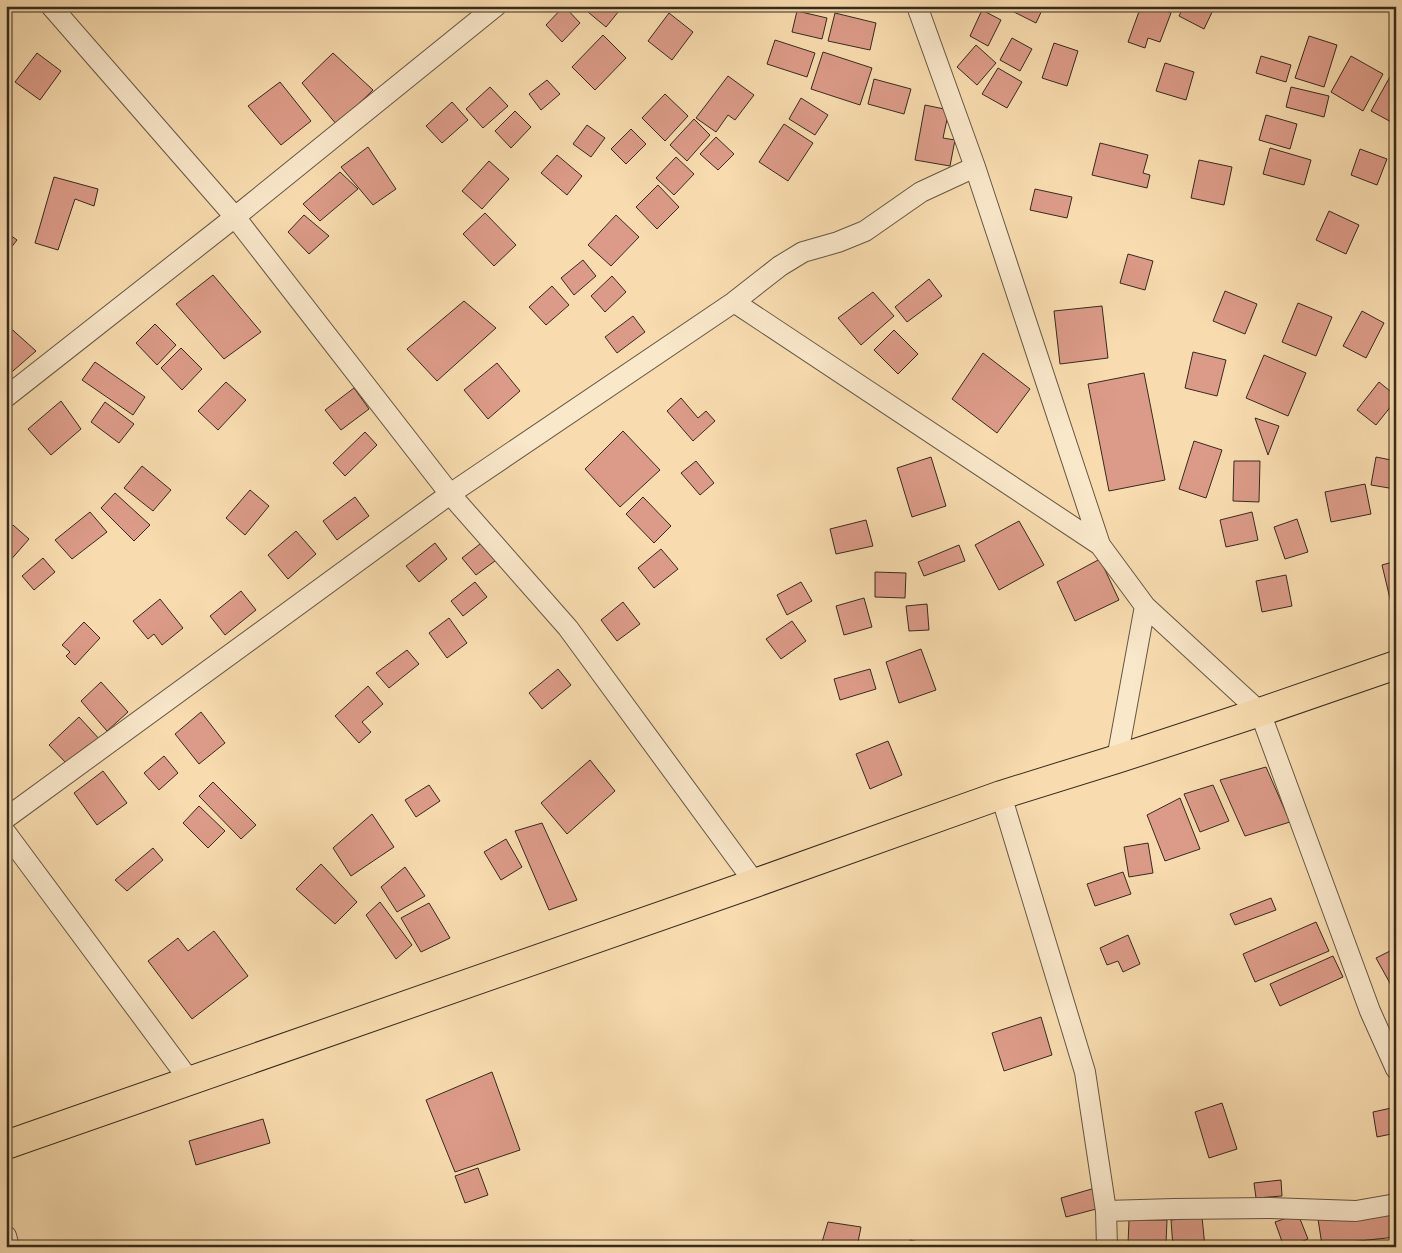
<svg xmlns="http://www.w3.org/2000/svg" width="1402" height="1253" viewBox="0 0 1402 1253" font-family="'IM FELL DW Pica',serif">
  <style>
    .building { fill: #dc9b88; stroke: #362b1e }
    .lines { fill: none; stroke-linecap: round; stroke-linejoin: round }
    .minor-casing { stroke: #665742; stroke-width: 22 }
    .primary-casing { stroke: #362b1e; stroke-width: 30 }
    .minor { stroke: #fae8cb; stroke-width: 20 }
    .primary { stroke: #f8dcaf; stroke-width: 28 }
  </style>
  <rect width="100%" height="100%" fill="#f8dcaf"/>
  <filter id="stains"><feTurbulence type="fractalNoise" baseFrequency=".004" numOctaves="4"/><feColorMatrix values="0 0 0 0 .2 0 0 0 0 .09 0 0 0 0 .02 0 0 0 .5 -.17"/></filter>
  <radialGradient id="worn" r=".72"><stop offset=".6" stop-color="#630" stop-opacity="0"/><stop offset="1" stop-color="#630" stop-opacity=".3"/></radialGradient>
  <path class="building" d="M564,6L580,23L562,42L546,25Z
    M592,6H623L606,27L588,12Z
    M1014,6H1044L1036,23L1012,11Z
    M1141,6H1153L1171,13L1160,42L1148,38L1145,48L1128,42Z
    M1184,6H1215L1204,29L1179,16Z
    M982,10L1001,20L988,46L970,36Z
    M797,11L827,18L822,39L792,32Z
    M669,13L693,32L672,60L648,41Z
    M835,13L876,23L870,50L828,41Z
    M603,35L626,58L595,90L572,67Z
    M1309,36L1337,45L1324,87L1295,78Z
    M1012,38L1032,49L1020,71L1000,60Z
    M775,40L815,53L807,77L767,64Z
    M1054,43L1078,51L1067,86L1042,78Z
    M976,45L996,63L977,85L957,67Z
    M823,52L872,68L860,105L811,89Z
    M37,53L61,71L40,100L15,82Z
    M333,53L373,90L337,125L302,83Z
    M1261,56L1291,65L1286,82L1256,73Z
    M1351,56L1383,74L1363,111L1331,92Z
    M1165,63L1194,72L1186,100L1156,91Z
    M998,68L1022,82L1007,108L982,94Z
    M1392,73L1396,75V121L1395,124L1371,111Z
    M728,76L754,95L735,120L728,115L716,132L696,118Z
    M874,79L911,89L904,114L868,104Z
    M547,80L560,94L541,110L529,94Z
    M280,82L311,121L281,145L248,106Z
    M490,87L508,106L483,128L466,109Z
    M1291,87L1329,96L1324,117L1286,107Z
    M665,94L688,116L665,141L642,118Z
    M801,98L828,115L815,135L789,119Z
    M452,102L468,120L442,143L426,126Z
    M925,105L949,110L943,138L955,140L950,166L915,160Z
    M515,111L531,127L511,148L495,131Z
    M1266,115L1297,124L1290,149L1259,140Z
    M694,119L710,135L687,161L670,145Z
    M784,124L813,143L788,181L759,162Z
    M587,125L605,138L591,157L573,144Z
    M631,129L646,144L626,164L611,149Z
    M716,137L734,154L718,170L700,154Z
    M1100,143L1148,155L1143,173L1150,175L1147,188L1092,175Z
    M368,147L396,189L373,205L341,167Z
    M1270,148L1311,160L1304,185L1263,174Z
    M1360,149L1387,159L1377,185L1351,175Z
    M557,155L582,176L567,195L541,173Z
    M676,157L694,174L674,195L656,178Z
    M1199,160L1232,167L1224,205L1191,198Z
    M489,161L509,179L482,209L462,191Z
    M340,172L358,189L320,221L303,204Z
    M54,177L98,189L94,206L75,199L58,250L35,243Z
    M658,185L679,207L657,229L636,207Z
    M1035,189L1072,197L1067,218L1030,210Z
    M1329,211L1359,225L1346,254L1316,240Z
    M485,213L516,245L494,266L463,234Z
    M304,215L329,236L309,254L288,232Z
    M616,215L639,237L611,266L588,245Z
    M6,232L17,240L6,254Z
    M1128,254L1153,261L1145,290L1120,283Z
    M583,260L596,276L574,295L561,278Z
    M213,275L261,332L224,359L176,304Z
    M612,276L626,292L605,312L591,296Z
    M929,279L942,296L907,322L895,307Z
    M552,286L569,305L546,325L529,307Z
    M1225,291L1257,304L1245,334L1213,321Z
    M873,292L894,316L861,345L838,318Z
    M464,301L496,328L437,381L407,349Z
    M1298,303L1332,317L1316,356L1282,342Z
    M1102,306L1108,358L1060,364L1054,311Z
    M1362,311L1384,323L1366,358L1343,346Z
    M633,316L645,332L617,353L605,337Z
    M6,324L36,351L6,377Z
    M155,324L176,345L157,365L136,343Z
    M894,330L918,354L898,374L874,350Z
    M181,348L202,369L182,390L161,368Z
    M1193,352L1226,360L1217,396L1185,388Z
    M983,353L1030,389L997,433L952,399Z
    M1264,355L1306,373L1288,416L1246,398Z
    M95,362L145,397L133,415L82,380Z
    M497,363L520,391L488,419L464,390Z
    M1144,373L1165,480L1109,491L1088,384Z
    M226,382L246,400L218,430L198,411Z
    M1379,382L1396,396V400L1376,425L1357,410Z
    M354,388L369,409L341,430L325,410Z
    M681,398L698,418L706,411L715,421L693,441L667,411Z
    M61,401L81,429L51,455L28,429Z
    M105,402L134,424L119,443L91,422Z
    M1255,418L1279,426L1268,455Z
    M623,431L660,470L620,507L585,469Z
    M365,432L377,445L345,476L333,463Z
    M1194,441L1222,450L1206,498L1179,489Z
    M931,457L946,506L912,517L897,468Z
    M1376,457L1396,461L1395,489L1371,485Z
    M696,461L714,483L700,495L681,473Z
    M1234,461H1260L1259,502L1233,501Z
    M142,466L171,490L153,511L124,488Z
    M1365,484L1371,514L1331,522L1325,492Z
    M250,490L269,506L245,535L226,518Z
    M115,493L150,525L134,541L101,508Z
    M355,497L369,516L337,540L323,521Z
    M643,497L671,526L654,543L626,514Z
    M90,512L107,532L72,559L55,540Z
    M1252,512L1258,540L1226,547L1220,520Z
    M1297,519L1308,552L1285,559L1274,527Z
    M866,520L873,546L836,554L830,529Z
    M1019,521L1044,565L999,590L975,545Z
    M13,525L29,539L8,563L6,562V533Z
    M296,531L316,554L288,579L268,555Z
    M489,537L503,555L476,575L462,558Z
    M435,543L447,559L419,582L406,566Z
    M959,545L965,561L924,576L918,562Z
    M661,549L678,569L654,588L638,568Z
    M43,558L55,572L34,590L22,576Z
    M1100,559L1119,600L1075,621L1057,582Z
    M1396,561V607H1392L1382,565Z
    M875,572L906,573L905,598L875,597Z
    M1286,575L1292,606L1262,612L1256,581Z
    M475,582L487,597L463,616L451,601Z
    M801,582L812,601L787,615L777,595Z
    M241,591L256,610L225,635L210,616Z
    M864,598L872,627L844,635L836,606Z
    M160,599L183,628L162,645L154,634L148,639L133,621Z
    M623,602L640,624L617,641L601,620Z
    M927,604L929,630L909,631L906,606Z
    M449,618L467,643L447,658L429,633Z
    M792,621L806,641L781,659L766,639Z
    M84,622L100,638L75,665L66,656L70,652L62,645Z
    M921,649L936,690L899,703L886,662Z
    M407,650L419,664L389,688L376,673Z
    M558,669L571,685L542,709L529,693Z
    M870,669L876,689L840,700L834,679Z
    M101,682L128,712L107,731L81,701Z
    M368,686L383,704L362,722L371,732L359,743L335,716Z
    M201,712L225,743L199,764L175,734Z
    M79,717L102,742L93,751L88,745L67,764L49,745Z
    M888,741L902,775L870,789L856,754Z
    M164,756L178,773L159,790L144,773Z
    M590,760L615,791L567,834L541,803Z
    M1266,767L1290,822L1245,836L1220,780Z
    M103,771L127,803L97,825L74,793Z
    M213,782L256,825L241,839L199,796Z
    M429,785L440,801L416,817L405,800Z
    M1213,785L1229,821L1200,832L1184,794Z
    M1180,798L1200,849L1165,861L1147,815Z
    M199,806L225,831L208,848L183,823Z
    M372,814L394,847L351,876L333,848Z
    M542,823L577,900L549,910L515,831Z
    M506,839L522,867L501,880L484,852Z
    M1148,843L1153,873L1129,877L1124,847Z
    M153,848L163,860L127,891L115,880Z
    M321,864L357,902L335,924L296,889Z
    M405,867L425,896L397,912L381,887Z
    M1123,872L1131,894L1095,906L1087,884Z
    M1271,898L1276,910L1235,925L1230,914Z
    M380,902L412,945L396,959L366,915Z
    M429,903L450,938L421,952L401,918Z
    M1316,922L1329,951L1255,982L1243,954Z
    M214,931L248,976L192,1019L148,961L178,938L188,951Z
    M1128,935L1140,964L1123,972L1118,961L1107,965L1100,948Z
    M1396,948V982L1391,985L1376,958Z
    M1333,956L1343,977L1280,1006L1270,984Z
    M1041,1017L1052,1055L1004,1071L992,1033Z
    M492,1072L520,1150L455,1172L426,1100Z
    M1222,1103L1237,1149L1209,1158L1195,1112Z
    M1396,1107V1133L1377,1137L1373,1112Z
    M263,1119L270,1143L196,1165L189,1141Z
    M478,1168L488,1195L465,1203L455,1176Z
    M1281,1180L1282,1196L1256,1198L1254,1183Z
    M1095,1188L1100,1208L1066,1217L1061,1198Z
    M1396,1209V1237L1322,1245L1318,1219Z
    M1298,1214L1308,1239L1288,1247H1284L1275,1222Z
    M1202,1217L1205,1247H1173L1171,1220Z
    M1129,1220H1167L1166,1244H1128Z
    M828,1222L861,1227L857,1247H844L822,1242Z
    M910,1240L939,1247H909Z"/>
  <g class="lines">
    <g class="minor-casing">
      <path id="minor" d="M51,6L235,217L450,494L568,628L755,883
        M917,6L975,167L1100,545L1145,606L1260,712L1370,1011L1396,1069
        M734,302L1100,545
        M6,397L235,217L496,6
        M1117,759L1145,606
        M1001,795L1085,1072L1106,1211L1107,1247
        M6,818L450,494L734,302L780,266L803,252L838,242L865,231L921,192L975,167
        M6,833L190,1081
        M1106,1211L1174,1209L1269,1208L1356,1211L1396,1204
        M6,1236L9,1247"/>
    </g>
    <g class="primary-casing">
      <path id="primary" d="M6,1145L755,883L1001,795L1117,759L1260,712L1396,665"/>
    </g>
    <use href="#minor" class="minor"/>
    <use href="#primary" class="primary"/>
  </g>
  <rect width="1402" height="1253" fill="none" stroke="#f8dcaf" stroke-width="25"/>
  <rect x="8" y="8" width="1387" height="1238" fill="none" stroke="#362b1e" stroke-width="2.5"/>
  <rect x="12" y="12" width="1377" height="1228" fill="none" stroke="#362b1e"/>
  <rect width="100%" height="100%" filter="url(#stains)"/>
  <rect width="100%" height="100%" fill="url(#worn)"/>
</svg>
